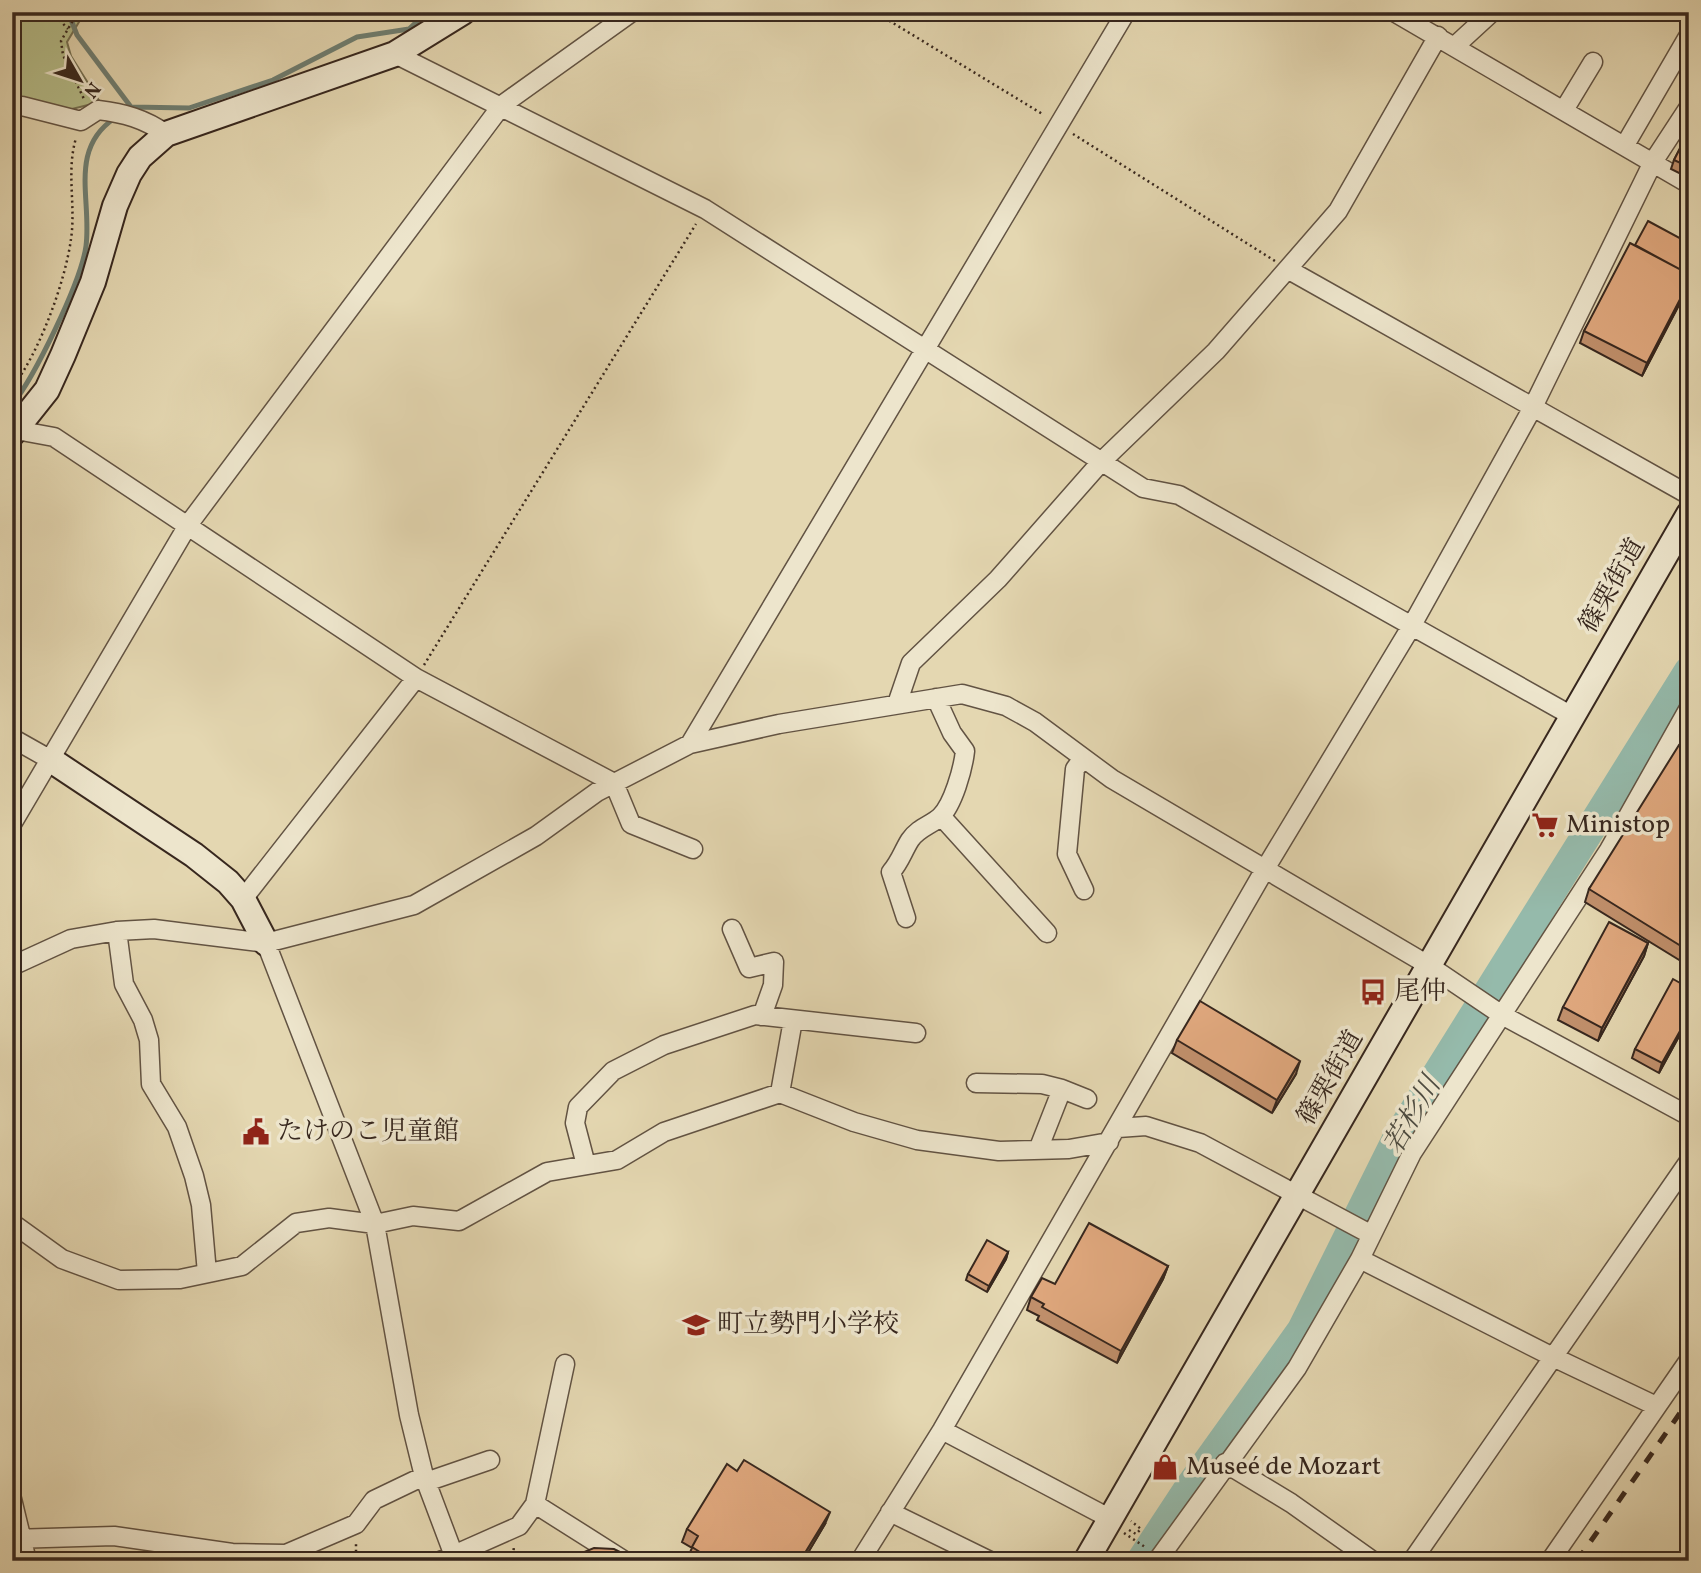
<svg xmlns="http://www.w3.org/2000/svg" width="1701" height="1573" viewBox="0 0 1701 1573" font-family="Vollkorn,'Noto Serif JP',serif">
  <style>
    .green { fill: #b6be8a; stroke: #767254; stroke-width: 2 }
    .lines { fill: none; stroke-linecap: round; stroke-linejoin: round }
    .stream { stroke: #6f7f73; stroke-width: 5 }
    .river { stroke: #95baab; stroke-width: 30 }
    .street-casing { stroke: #625343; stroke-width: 21 }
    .secondary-casing { stroke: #37271e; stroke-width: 28 }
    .path { stroke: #37271e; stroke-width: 2.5; stroke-dasharray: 2 3.5; stroke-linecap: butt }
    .street { stroke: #ede5cc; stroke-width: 18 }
    .secondary { stroke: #ede5cc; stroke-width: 24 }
    .rail { stroke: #37271e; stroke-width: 5; stroke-dasharray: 12 12; stroke-linecap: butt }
    .wall { fill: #c1906c; stroke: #37271e; stroke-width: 2 }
    .shaded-wall { fill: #9d7658; stroke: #37271e; stroke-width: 2 }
    .building { fill: #e0a87e; stroke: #37271e; stroke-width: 2 }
    .labels { text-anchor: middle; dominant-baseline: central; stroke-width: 7; stroke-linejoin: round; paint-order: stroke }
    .street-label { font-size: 26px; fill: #37271e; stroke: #ede5cc }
    .poi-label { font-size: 26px; fill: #37271e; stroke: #ede5cc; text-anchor: start }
    .water-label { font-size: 28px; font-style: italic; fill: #4e4c41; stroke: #ede5cc }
  </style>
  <rect width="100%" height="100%" fill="#e4d7b1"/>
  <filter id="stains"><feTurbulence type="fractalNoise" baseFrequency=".00286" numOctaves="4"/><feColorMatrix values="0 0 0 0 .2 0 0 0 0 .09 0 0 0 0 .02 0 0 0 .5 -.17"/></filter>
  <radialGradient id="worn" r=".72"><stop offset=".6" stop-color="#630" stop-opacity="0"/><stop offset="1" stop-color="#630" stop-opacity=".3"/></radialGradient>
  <path class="green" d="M12,12H85L67,42L71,56L100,102L68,110L12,100Z"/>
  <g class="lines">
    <path class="stream" d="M68,12L77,35L131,107
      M126,110L131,107L189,108L273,80L357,37L409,29L427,12
      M12,405C35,376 81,282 86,246C92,200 68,149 115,118"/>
    <path class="river" d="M1141,1561L1189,1488L1302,1330L1398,1137L1689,671"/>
    <g class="street-casing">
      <path id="street" d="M1394,12L1689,184
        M1455,46L1492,12
        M395,54L705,209L1143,488L1179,495L1572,716
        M12,108L22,106L81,121L98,110C124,113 145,119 166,134
        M1564,110L1593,62
        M1625,145L1689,35
        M1289,270L1689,495
        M16,430L54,437L416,678L614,783L631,824L693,849
        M897,704L911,663L998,579L1101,462L1216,351L1338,211L1438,36
        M12,738L51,760
        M690,744L1126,12
        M1083,758L1075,769L1067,854L1084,890
        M941,816L1047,933
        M12,824L188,525L502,105L632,12
        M243,899L416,678
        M906,918L891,872C900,862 903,851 910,840C918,828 931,825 940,817C953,805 963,769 965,751L952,733L936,698
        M732,929L749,968L774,962L773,985L762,1016
        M117,931L124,984L143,1020L149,1040L151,1084L177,1127L194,1176L201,1205L207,1273
        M266,943L375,1224L409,1415L424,1476L456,1561
        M12,966L71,939L117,931L154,929L266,943L414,905L536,836L597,792L690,744L779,724L962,694L1006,706L1035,722L1112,779L1428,965L1502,1015L1689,1116
        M976,1083L1042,1084L1062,1089L1038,1150
        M1062,1089L1087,1099
        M780,1093L793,1020
        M1118,1128L1146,1126L1200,1143L1370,1234
        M586,1165L575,1123L578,1107L613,1071L664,1045L755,1015L916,1033
        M12,1223L62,1259L119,1280L180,1279L242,1266L296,1223L329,1218L375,1224L413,1216L459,1221L547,1172L617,1160L664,1132L780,1093L854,1122L917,1140L999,1151L1069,1149L1109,1142
        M1360,1259L1551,1356L1656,1406
        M565,1364L535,1504L625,1561
        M942,1430L1111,1519
        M1225,1463L1291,1503L1373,1561
        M426,1482L490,1460
        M12,1499L27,1561
        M890,1512L990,1561
        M12,1539L114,1536L232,1553L286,1554L356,1524L374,1500L424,1476
        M440,1561L519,1526L535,1504
        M860,1561L942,1430L1265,869L1411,627L1533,407L1653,162L1689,107
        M1157,1561L1297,1368L1360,1259L1412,1153L1609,850L1689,708
        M1412,1561L1689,1161
        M1550,1561L1689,1360"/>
    </g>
    <g class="secondary-casing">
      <path id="secondary" d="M12,434L47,390L63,355L93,282L115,206L129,174L140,157L166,134L395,54L463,12
        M51,760L194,855L228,882L243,899L266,943
        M1086,1561L1689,514"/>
    </g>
    <path class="path" d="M52,12L68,29
      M78,12L61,41L63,55L84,99
      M875,12L1044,115
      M38,21L51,12
      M1073,134L1275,261
      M12,388C39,353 65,283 71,239C76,205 66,172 76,138
      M424,665L696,224
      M1129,1530L1136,1534L1141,1529L1131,1521
      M1124,1533L1145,1547
      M350,1561L356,1551V1542
      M512,1561L514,1547"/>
    <use href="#street" class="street"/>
    <use href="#secondary" class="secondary"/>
    <path class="rail" d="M1577,1561L1689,1400"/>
  </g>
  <path class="wall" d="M1689,131V178L1671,169L1674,160Z
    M1689,243V258L1682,270L1689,274V285L1642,376L1580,343L1584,331L1635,246Z
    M1689,750V966L1585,902L1589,889Z
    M1648,943L1644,956L1598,1041L1558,1020L1563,1007Z
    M1689,1018L1659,1073L1632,1058L1635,1049Z
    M1177,1040L1296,1074L1272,1113L1172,1053Z
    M1008,1252L1006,1259L987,1292L966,1280L968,1274Z
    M1168,1266L1163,1279L1117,1363L1037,1320L1039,1316L1027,1310L1031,1297L1055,1284Z
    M825,1524L803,1561H689L687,1559L692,1548L682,1542L687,1529Z"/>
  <path class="shaded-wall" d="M1689,282L1688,288L1642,376L1647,363Z
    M1648,943L1644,956L1598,1041L1602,1028Z
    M1689,1015V1018L1659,1073L1662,1063Z
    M1300,1061L1296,1074L1272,1113L1277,1100Z
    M1008,1252L1006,1259L987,1292L989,1286Z
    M1168,1266L1163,1279L1117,1363L1121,1351Z
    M830,1512L825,1524L803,1561H800Z"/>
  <path class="building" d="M1689,131V167L1674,160Z
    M1648,221L1689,243V255L1681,270L1635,245Z
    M1630,243L1689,274V282L1647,363L1584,331Z
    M1679,745L1689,750V951L1589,889Z
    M1609,922L1648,943L1602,1028L1563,1007Z
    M1673,979L1689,988V1015L1662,1063L1635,1049Z
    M1200,1001L1300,1061L1277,1100L1177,1040Z
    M1089,1223L1168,1266L1121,1351L1042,1307L1044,1304L1031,1297L1042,1278L1055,1284Z
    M987,1240L1008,1252L989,1286L968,1274Z
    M744,1460L830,1512L800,1561H714L692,1547L698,1536L687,1529L727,1464L737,1471Z
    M594,1548L614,1549L622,1553L618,1561H574L584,1552Z"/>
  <defs>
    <g id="supermarket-bare" transform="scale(2.1)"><path d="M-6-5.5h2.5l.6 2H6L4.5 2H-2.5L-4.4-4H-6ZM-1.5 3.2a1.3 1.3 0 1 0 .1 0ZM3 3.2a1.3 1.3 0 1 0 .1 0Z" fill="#8f2418" stroke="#ede5cc" stroke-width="2.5" paint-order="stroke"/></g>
    <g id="bus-bare" transform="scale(2.1)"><path d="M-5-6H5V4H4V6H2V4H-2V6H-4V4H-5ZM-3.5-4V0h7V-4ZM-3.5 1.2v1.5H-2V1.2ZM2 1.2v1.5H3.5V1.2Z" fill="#8f2418" stroke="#ede5cc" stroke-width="2.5" paint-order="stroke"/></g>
    <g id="civic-bare" transform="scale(2.1)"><path d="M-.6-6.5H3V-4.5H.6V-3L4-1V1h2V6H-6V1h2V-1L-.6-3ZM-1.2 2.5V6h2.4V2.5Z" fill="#8f2418" stroke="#ede5cc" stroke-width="2.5" paint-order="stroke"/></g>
    <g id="school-bare" transform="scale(2.1)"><path d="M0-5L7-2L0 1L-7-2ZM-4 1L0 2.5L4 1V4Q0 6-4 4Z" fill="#8f2418" stroke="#ede5cc" stroke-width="2.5" paint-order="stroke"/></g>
    <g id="shop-bare" transform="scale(2.1)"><path d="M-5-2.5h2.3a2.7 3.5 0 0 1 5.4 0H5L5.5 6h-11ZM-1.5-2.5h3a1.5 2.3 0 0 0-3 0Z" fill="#8f2418" stroke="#ede5cc" stroke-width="2.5" paint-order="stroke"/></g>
  </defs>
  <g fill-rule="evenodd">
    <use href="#supermarket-bare" x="1545" y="825"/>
    <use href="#bus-bare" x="1373" y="992"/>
    <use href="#civic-bare" x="256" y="1132"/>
    <use href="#school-bare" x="696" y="1325"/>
    <use href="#shop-bare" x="1165" y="1467"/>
  </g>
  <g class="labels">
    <g class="street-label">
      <text transform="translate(1613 586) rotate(-60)">篠栗街道</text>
      <text transform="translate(1331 1078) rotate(-60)">篠栗街道</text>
    </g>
    <g class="poi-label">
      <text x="1566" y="825">Ministop</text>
      <text x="1394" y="992">尾仲</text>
      <text x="277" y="1132">たけのこ児童館</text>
      <text x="717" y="1325">町立勢門小学校</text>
      <text x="1186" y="1467">Museé de Mozart</text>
    </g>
    <g class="water-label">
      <text transform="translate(1413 1116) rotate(-60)">若杉川</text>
    </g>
  </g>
  <rect width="1701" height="1573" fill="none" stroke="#e4d7b1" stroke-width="42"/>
  <rect x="14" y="14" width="1673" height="1545" fill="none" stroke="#37271e" stroke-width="3.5"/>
  <rect x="21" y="21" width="1659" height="1531" fill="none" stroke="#37271e" stroke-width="2"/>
  <g transform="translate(80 80) rotate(129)" stroke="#ede5cc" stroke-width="5" paint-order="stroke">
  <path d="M0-5L12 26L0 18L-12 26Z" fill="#37271e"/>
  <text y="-10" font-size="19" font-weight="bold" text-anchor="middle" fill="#37271e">N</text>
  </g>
  <rect width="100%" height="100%" filter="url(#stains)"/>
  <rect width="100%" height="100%" fill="url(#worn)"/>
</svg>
